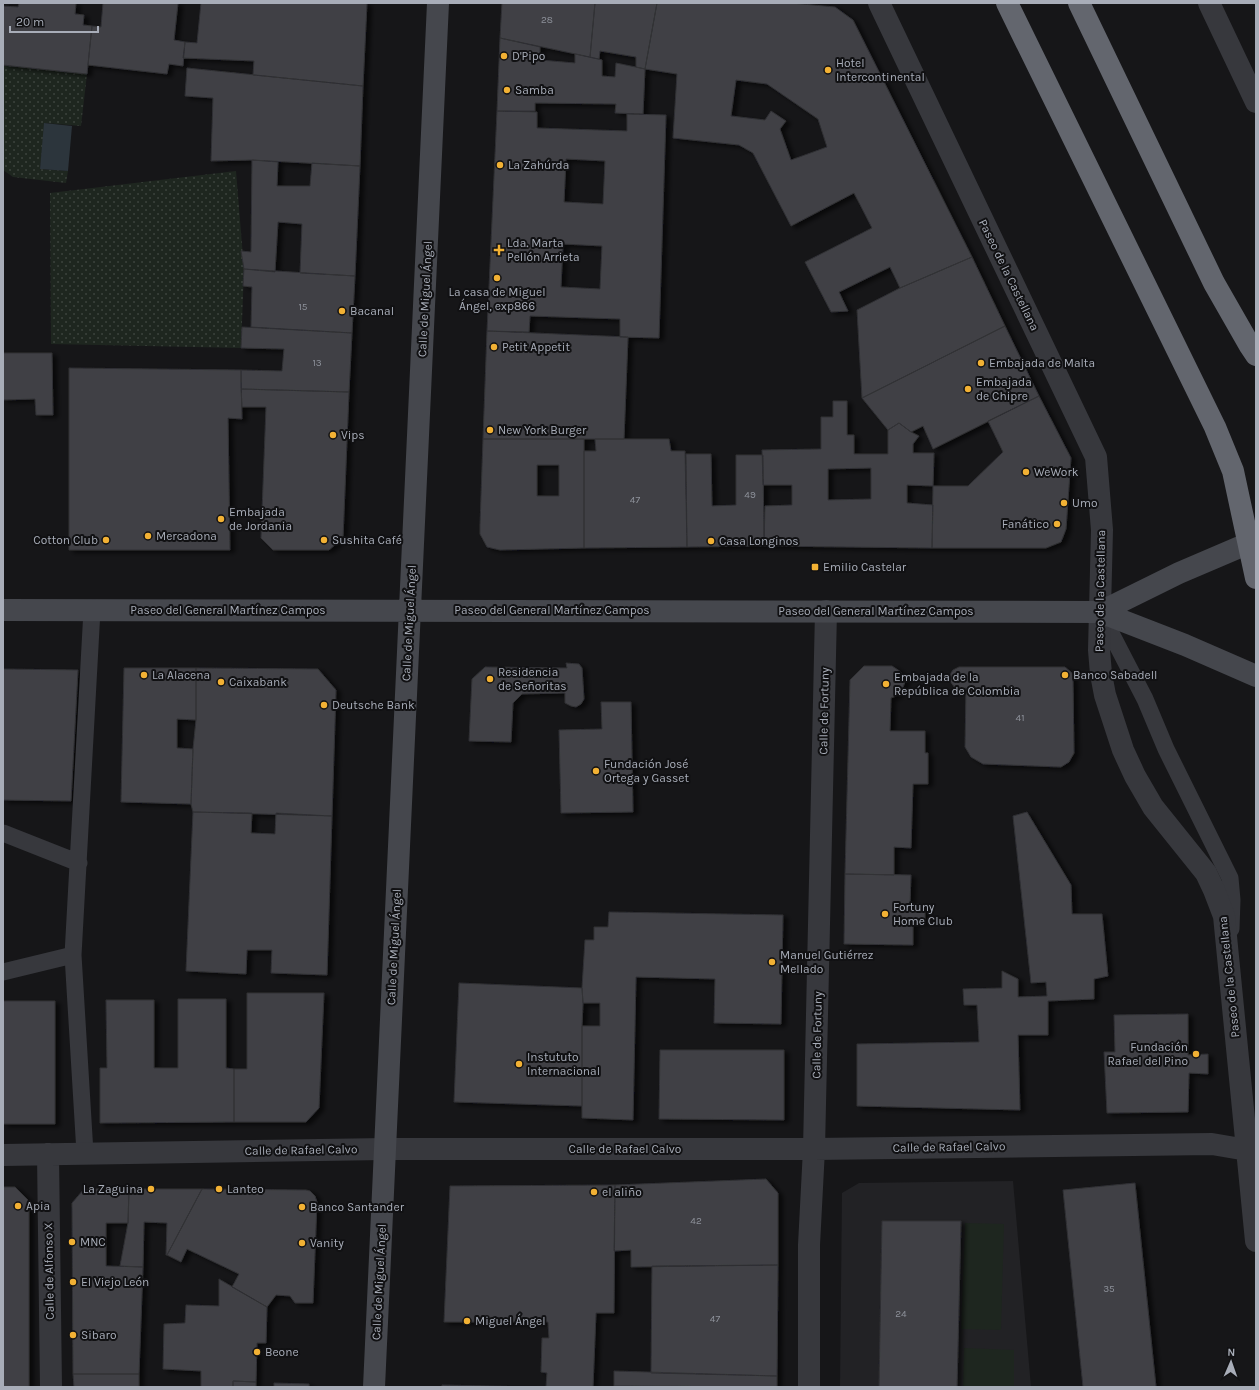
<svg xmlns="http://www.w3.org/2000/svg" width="1259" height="1390" viewBox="0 0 1259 1390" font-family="Karla,sans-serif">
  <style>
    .built { fill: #222225 }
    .green { fill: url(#green-dots) }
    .pitch { fill: #1e261f }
    .water { fill: #2c353c }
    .building { fill: #404145; stroke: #303034; fill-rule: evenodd; filter: url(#shadow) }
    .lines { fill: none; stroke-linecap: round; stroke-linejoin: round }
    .lane { stroke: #37383d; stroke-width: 17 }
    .street { stroke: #37383d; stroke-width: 22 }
    .secondary { stroke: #45474d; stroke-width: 22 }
    .highway { stroke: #63666e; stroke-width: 22 }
    .poi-dot { fill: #f2b134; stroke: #111113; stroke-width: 1.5 }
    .labels { text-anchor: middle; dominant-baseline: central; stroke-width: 4; stroke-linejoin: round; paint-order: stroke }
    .number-label { font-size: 10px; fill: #8e929b }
    .poi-label { font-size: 12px; fill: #a8adb8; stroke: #111113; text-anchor: start }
    .street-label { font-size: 12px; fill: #a8adb8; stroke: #111113 }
  </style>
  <defs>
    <pattern id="green-dots" width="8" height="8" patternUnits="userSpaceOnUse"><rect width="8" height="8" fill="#1e261f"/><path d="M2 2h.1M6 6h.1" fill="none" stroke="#3c433d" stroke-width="1.8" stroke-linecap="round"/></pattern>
    <filter id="shadow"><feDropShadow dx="4.5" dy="2.5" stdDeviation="2" flood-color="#0009"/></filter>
  </defs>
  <rect width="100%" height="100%" fill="#161618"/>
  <path class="built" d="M1013,1181L1031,1387H840L842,1193L859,1183Z"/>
  <path class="green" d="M3,65L87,74L81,126L45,123L40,169L68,171L66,183L13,177L3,170Z
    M236,171L244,269L241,348L51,344L50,193Z"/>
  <path class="pitch" d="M965,1223L1004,1224L1001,1330L961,1329Z
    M964,1348L1014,1350V1387H963Z"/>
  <path class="water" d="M44,123L72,126L68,171L40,169Z"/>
  <path class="building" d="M19,3H76L75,14L84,15L83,25L92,26L87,74L3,65V6L18,7Z
    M103,3H178L174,40L185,42L183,66L169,64L167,74L88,65L92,26L101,27Z
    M201,3H367L363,86L253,75L254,61L183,58L185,42L197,43Z
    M502,3H595L590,57L500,38Z
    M595,3H657L645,69L636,67V57L600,51L599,59L590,57Z
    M657,3H791L835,7L853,20L972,257L900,288L890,267L839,292L848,311L831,312L805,262L872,228L854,193L791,226L753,153L739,145L673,138L677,74L645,69ZM736,80L767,84L818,119L827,147L791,160L780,129L786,121L771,111L765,120L731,116Z
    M500,38L540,47V60L575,63V54L602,60V76L615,77L616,63L645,69L643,114L615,113L616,104L535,103V111H497Z
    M187,68L363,86L360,166L252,160L211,161L213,98L185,96Z
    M497,111L537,112V128L627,131V114L666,115L659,338L620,337V319L530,316L529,332L487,331ZM566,159L605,161L603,204L564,202ZM563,244L602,246L600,289L561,287Z
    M252,160L278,162L277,186H310L312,163L360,166L355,276L300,273L302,224L278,222L275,272L244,269L241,251L251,252Z
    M972,257L1005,326L862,398L857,310L900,288Z
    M244,269L355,276L352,333L251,327L252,287L243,286Z
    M1005,326L1039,396L933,449L923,426L911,432L899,423L888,430L862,398Z
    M242,327L352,333L349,392L241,389V370L282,371L284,349L241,348Z
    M487,331L628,337L624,439H483Z
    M3,353H52L53,415H36L35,399L3,400Z
    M69,368L241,370L242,419L228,418L230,550H69Z
    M241,389L349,392L343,538L329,550H273L261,538L266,407H242Z
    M1039,396L1071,458L1066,529L1061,542L1046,548H932L933,486H968L1003,452L988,421Z
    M833,401H847V435H854V454H888V430L899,423L911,432L919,436L913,444V453H934L933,486L907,485V503L933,505L932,548L764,546L765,506L792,505V485H763L762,450L821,449V417H833ZM871,468V499L828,500V469Z
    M483,439H584V548L500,550L487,547L480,534V525ZM537,465H559V496H537Z
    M595,439H669L671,451H685L687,547L584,548V451H596Z
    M686,454H711L712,506L736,505V455H763L764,546L687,547Z
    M566,663L579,664L582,668L584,699L581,704L576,707L571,706L565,703V693L522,694L513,703L511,742L469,741L472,679L485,667L567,668Z
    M864,666H892L901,672L904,676L905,682L901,692L896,696L891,698L890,731H925V753H928V784H913L911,848L894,847V875L845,874L850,680Z
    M959,667H1065L1072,673L1073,682L1074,753L1069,762L1061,767L983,764L971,757L965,747L966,688L960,689L955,688L950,681L951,673L953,670Z
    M124,668H196V720L177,719V748L193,749L191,804L121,802Z
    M196,668L318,669L336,690L332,816L193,812L191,804L193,749L196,720Z
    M3,669L78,670L71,801L3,800Z
    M601,702H631L633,812L561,813L559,730L602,729Z
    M193,812L252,813L251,833L275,834L276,813L332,816L327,975L271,973L272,950H247L246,974L186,971Z
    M1027,812L1071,885L1072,914H1102L1108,976L1094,979V999L1048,1001V1035H1018L1020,1110L857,1106V1044L979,1042L977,1005H964L963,989L1002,988V971L1018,979V997L1047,996L1046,982L1031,983L1013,816Z
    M845,874L911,875L910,904H925V923H913V945L844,944Z
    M609,912L783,915L781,1024L714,1023L715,979L636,977L633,1120L582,1118V1026H600V1003H583L582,988L585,940H594V927H608Z
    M459,983L582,988L583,1003L582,1026V1106L454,1102Z
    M247,993H324L319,1108L306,1122H234V1069H247Z
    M178,999H226V1068L234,1069V1122L100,1123V1068H107L106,1000H154V1068H178Z
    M3,1001H55V1124H3Z
    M1188,1014V1055L1208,1054V1074L1189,1073L1188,1112L1107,1113L1104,1052H1115L1114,1015Z
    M660,1050H784V1120L659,1119Z
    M766,1179L778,1193V1265L631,1267V1250L614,1251L615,1185Z
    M1135,1183L1156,1387H1083L1063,1190Z
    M615,1185L614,1313H596L593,1387H546L547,1373L541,1372L542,1338H549L548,1322H444L450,1186Z
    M3,1187H15L29,1201V1387H3Z
    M84,1189H129L128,1223H106V1266L143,1267L139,1374H73L72,1203Z
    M129,1189H202L167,1255H166L167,1223L144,1222L143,1267L120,1266L128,1223Z
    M202,1189L306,1190L310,1191L315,1196L317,1202L313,1303H295L290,1296L276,1295L267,1307L232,1287L239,1274L187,1249L181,1262L167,1255Z
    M882,1221H961L957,1387H879Z
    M778,1265L777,1376L651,1373L652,1266Z
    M219,1279L267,1307L266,1343H257L256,1382L233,1381V1387H201V1371L163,1369L164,1324L185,1323L186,1305L219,1306Z
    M614,1371L777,1376V1387L614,1386Z
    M73,1374H139V1387H74Z
    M233,1381L256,1382V1387H233Z
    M274,1383L309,1384V1387H274Z
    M442,1385L533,1387H442Z"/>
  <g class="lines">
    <path class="lane" d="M1100,612L1145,699L1166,749L1230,878L1232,900L1231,929
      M3,833L79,863
      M3,972L73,955
      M85,1153L73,955L92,610"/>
    <path class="street" d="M879,3L1096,457L1102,530L1099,650L1101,674L1105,695L1123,750L1135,776L1153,807L1206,873L1214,890L1224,916L1256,1241
      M1209,3L1256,102
      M48,1154L51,1387
      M3,1155L385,1149H814L1212,1144L1247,1150
      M809,1387V1245L814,1149L826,611"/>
    <path class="secondary" d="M3,610L1100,612L1185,645L1256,676
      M1100,612L1179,573L1256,540
      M374,1387L438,3"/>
    <path class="highway" d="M1007,3L1215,427L1233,471L1256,578
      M1079,3L1214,283L1250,346L1256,355"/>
  </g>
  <g class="poi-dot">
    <circle cx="504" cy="56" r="4"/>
    <circle cx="828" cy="70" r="4"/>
    <circle cx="507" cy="90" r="4"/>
    <circle cx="500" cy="165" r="4"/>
    <path d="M497 244h4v4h4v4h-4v4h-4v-4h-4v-4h4z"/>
    <circle cx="497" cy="278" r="4"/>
    <circle cx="342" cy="311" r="4"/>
    <circle cx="494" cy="347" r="4"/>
    <circle cx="981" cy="363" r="4"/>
    <circle cx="968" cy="389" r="4"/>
    <circle cx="490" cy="430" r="4"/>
    <circle cx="333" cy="435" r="4"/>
    <circle cx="1026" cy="472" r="4"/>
    <circle cx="1064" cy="503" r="4"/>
    <circle cx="221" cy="519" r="4"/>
    <circle cx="1057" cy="524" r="4"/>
    <circle cx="148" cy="536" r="4"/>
    <circle cx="106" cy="540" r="4"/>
    <circle cx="324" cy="540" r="4"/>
    <circle cx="711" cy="541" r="4"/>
    <rect x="811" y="563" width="8" height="8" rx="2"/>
    <circle cx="144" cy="675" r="4"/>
    <circle cx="1065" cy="675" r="4"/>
    <circle cx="490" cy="679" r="4"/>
    <circle cx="221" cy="682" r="4"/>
    <circle cx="886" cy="684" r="4"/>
    <circle cx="324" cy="705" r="4"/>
    <circle cx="596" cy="771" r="4"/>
    <circle cx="885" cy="914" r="4"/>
    <circle cx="772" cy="962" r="4"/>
    <circle cx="1196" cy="1054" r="4"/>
    <circle cx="519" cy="1064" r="4"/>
    <circle cx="151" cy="1189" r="4"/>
    <circle cx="219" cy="1189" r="4"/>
    <circle cx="594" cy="1192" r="4"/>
    <circle cx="18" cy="1206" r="4"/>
    <circle cx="302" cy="1207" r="4"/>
    <circle cx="72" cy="1242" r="4"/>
    <circle cx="302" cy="1243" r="4"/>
    <circle cx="73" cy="1282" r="4"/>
    <circle cx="467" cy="1321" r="4"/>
    <circle cx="73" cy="1335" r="4"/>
    <circle cx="257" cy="1352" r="4"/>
  </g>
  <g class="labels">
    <g class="number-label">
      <text x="547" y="20">28</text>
      <text x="303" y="307">15</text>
      <text x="317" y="363">13</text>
      <text x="750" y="495">49</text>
      <text x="635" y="500">47</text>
      <text x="1020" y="718">41</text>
      <text x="696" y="1221">42</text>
      <text x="1109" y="1289">35</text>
      <text x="901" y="1314">24</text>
      <text x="715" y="1319">47</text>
    </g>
    <g class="poi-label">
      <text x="512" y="56">D'Pipo</text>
      <text x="836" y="63">Hotel<tspan x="836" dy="14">Intercontinental</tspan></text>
      <text x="515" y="90">Samba</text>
      <text x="508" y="165">La Zahúrda</text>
      <text x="507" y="243">Lda. Marta<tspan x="507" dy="14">Pellón Arrieta</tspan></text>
      <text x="497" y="292" text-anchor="middle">La casa de Miguel<tspan x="497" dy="14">Ángel, exp866</tspan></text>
      <text x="350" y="311">Bacanal</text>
      <text x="502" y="347">Petit Appetit</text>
      <text x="989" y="363">Embajada de Malta</text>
      <text x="976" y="382">Embajada<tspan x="976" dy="14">de Chipre</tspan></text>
      <text x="498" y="430">New York Burger</text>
      <text x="341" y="435">Vips</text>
      <text x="1034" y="472">WeWork</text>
      <text x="1072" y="503">Umo</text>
      <text x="229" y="512">Embajada<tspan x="229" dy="14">de Jordania</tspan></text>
      <text x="1049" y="524" text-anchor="end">Fanático</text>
      <text x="156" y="536">Mercadona</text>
      <text x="98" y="540" text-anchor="end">Cotton Club</text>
      <text x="332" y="540">Sushita Café</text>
      <text x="719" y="541">Casa Longinos</text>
      <text x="823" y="567">Emilio Castelar</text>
      <text x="498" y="672">Residencia<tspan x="498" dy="14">de Señoritas</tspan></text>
      <text x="152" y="675">La Alacena</text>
      <text x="1073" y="675">Banco Sabadell</text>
      <text x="894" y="677">Embajada de la<tspan x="894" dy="14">República de Colombia</tspan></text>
      <text x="229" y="682">Caixabank</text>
      <text x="332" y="705">Deutsche Bank</text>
      <text x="604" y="764">Fundación José<tspan x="604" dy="14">Ortega y Gasset</tspan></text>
      <text x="893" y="907">Fortuny<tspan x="893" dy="14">Home Club</tspan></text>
      <text x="780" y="955">Manuel Gutiérrez<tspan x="780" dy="14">Mellado</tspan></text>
      <text x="1188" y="1047" text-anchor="end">Fundación<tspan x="1188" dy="14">Rafael del Pino</tspan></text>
      <text x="527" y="1057">Instututo<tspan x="527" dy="14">Internacional</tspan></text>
      <text x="143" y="1189" text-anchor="end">La Zaguina</text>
      <text x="227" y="1189">Lanteo</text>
      <text x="602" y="1192">el aliño</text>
      <text x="26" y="1206">Apia</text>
      <text x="310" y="1207">Banco Santander</text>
      <text x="80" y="1242">MNC</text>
      <text x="310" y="1243">Vanity</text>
      <text x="81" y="1282">El Viejo León</text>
      <text x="475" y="1321">Miguel Ángel</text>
      <text x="81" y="1335">Sibaro</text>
      <text x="265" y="1352">Beone</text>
    </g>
    <g class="street-label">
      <text transform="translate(1009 275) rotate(64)">Paseo de la Castellana</text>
      <text transform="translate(425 299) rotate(-87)">Calle de Miguel Ángel</text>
      <text transform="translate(1100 591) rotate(-89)">Paseo de la Castellana</text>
      <text x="228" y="610">Paseo del General Martínez Campos</text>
      <text x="552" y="610">Paseo del General Martínez Campos</text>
      <text x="876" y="611">Paseo del General Martínez Campos</text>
      <text transform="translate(409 623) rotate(-87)">Calle de Miguel Ángel</text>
      <text transform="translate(824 711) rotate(-89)">Calle de Fortuny</text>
      <text transform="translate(394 947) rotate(-87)">Calle de Miguel Ángel</text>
      <text transform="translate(1229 977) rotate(-96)">Paseo de la Castellana</text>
      <text transform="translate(817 1035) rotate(-89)">Calle de Fortuny</text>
      <text transform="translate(949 1147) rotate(-1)">Calle de Rafael Calvo</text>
      <text x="625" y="1149">Calle de Rafael Calvo</text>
      <text transform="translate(301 1150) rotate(-1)">Calle de Rafael Calvo</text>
      <text transform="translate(49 1271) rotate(-91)">Calle de Alfonso X</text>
      <text transform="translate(379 1282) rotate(-87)">Calle de Miguel Ángel</text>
    </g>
  </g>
  <rect width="1259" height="1390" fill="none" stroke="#a8adb8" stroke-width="8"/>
  <g transform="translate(1231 1362) rotate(2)" stroke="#111113" stroke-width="3" paint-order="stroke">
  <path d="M0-3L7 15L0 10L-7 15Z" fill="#a8adb8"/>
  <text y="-6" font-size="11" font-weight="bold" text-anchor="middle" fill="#a8adb8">N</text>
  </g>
  <path d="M10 26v6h88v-6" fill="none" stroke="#a8adb8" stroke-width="2"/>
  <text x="16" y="26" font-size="12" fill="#a8adb8" stroke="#111113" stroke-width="3" paint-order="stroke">20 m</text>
</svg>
